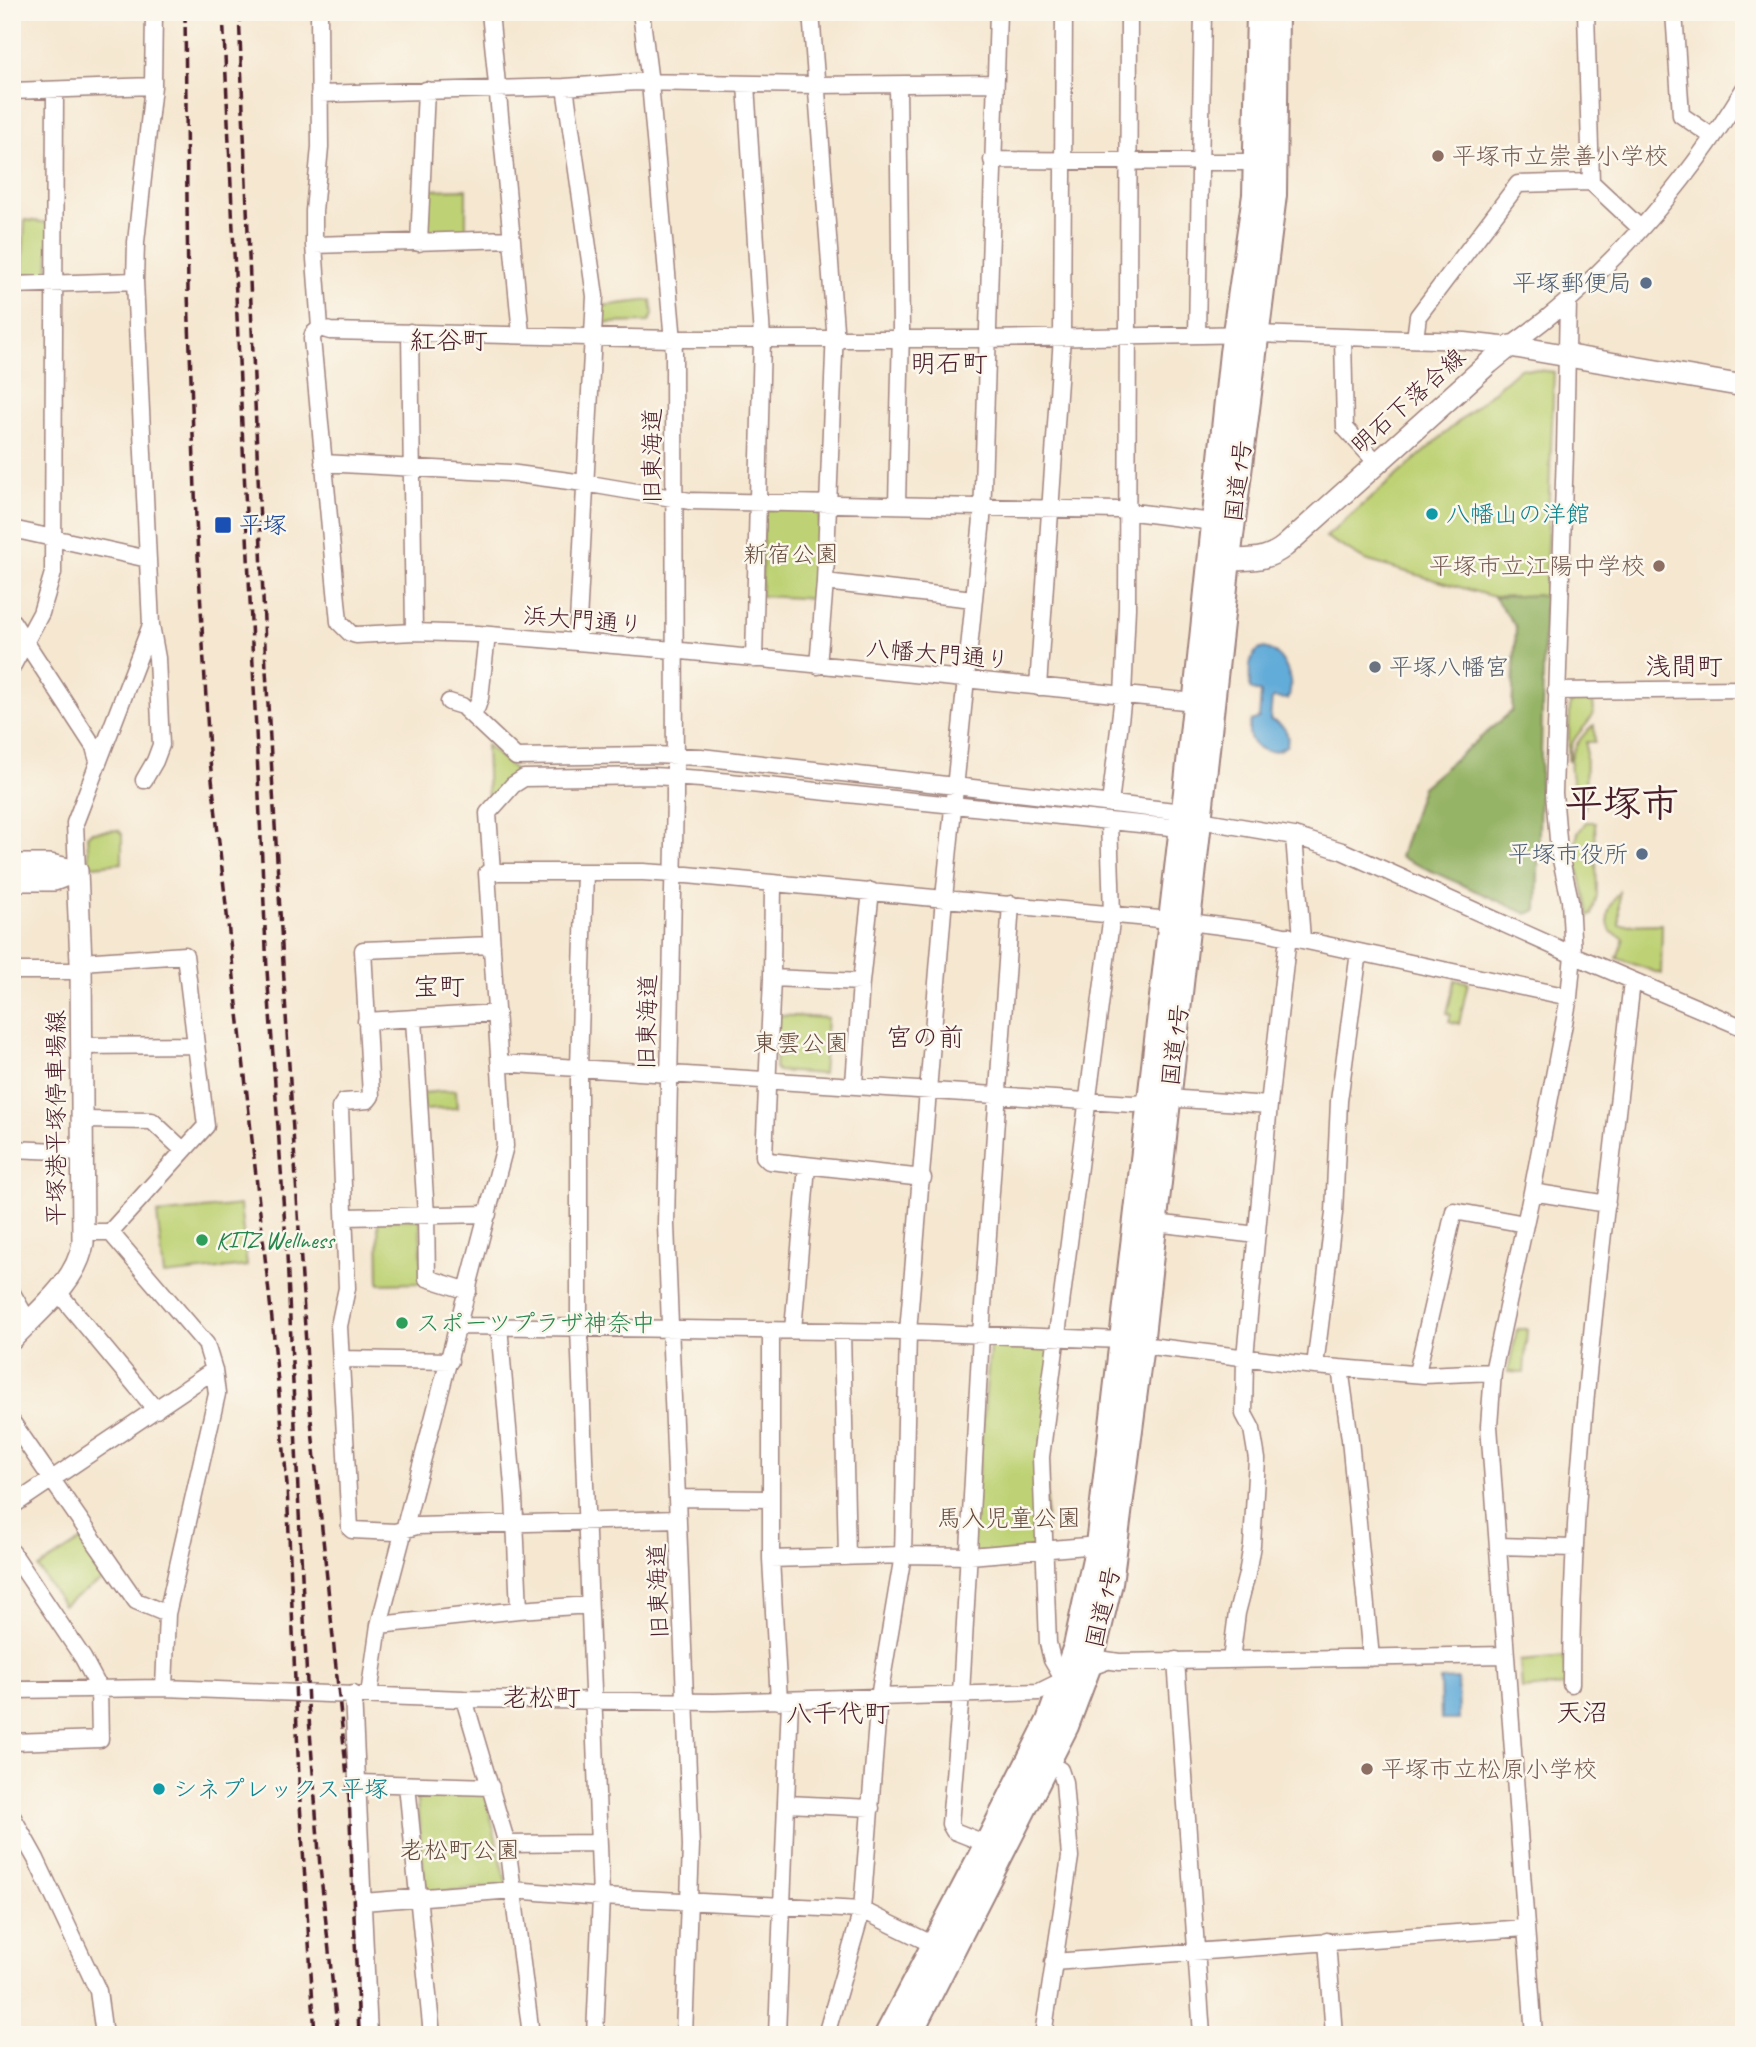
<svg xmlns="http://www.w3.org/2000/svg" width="1756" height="2047" viewBox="0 0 1756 2047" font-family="Caveat,'Klee One',sans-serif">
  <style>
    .green { fill: #bed275; stroke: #847850; stroke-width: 2 }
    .forest { fill: #96b466; stroke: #706a48; stroke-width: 2 }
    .water { fill: #62acd9; stroke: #566682; stroke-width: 2 }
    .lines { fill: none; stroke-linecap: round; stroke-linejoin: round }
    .minor-casing { stroke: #a0837e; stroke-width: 19 }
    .major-casing { stroke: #a0837e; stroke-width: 24 }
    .highway-casing { stroke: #a0837e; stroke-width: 28 }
    .minor { stroke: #fff; stroke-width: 16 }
    .major { stroke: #fff; stroke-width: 21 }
    .highway { stroke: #fff; stroke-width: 24 }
    .rail { stroke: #4a1f2b; stroke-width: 3.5; stroke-dasharray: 10 5; stroke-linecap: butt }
    .education-dot { fill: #8d6e63; stroke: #fbf7ec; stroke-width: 2.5 }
    .service-dot { fill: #5c6f8a; stroke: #fbf7ec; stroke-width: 2.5 }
    .culture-dot { fill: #0f9aa8; stroke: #fbf7ec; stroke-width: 2.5 }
    .transit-dot { fill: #1a4fb4; stroke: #fbf7ec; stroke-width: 2.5 }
    .worship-dot { fill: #6b7280; stroke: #fbf7ec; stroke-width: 2.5 }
    .leisure-dot { fill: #2e9e5b; stroke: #fbf7ec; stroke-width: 2.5 }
    .labels { text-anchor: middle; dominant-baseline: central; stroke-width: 5; stroke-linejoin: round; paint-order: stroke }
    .education-label { font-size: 24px; fill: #785e54; stroke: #fbf7ec; text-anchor: start }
    .service-label { font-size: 24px; fill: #4e5e75; stroke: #fbf7ec; text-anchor: end }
    .street-label { font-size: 24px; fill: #4a1f2b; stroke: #fbf7ec }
    .culture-label { font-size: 24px; fill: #0d838f; stroke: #fbf7ec; text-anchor: start }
    .transit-label { font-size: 24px; fill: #164399; stroke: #fbf7ec; text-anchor: start }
    .park-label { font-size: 24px; fill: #674c3e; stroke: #fbf7ec }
    .worship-label { font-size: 24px; fill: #5b616d; stroke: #fbf7ec; text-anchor: start }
    .leisure-label { font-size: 24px; fill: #27864d; stroke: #fbf7ec; text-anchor: start }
    .neighbourhood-label { font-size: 26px; fill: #4a1f2b; stroke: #fbf7ec }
    .town-label { font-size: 38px; font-weight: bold; fill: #4a1f2b; stroke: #fbf7ec }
  </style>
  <rect width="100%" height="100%" fill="#fbf7ec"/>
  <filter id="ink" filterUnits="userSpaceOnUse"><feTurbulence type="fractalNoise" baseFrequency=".0143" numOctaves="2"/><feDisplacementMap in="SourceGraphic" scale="14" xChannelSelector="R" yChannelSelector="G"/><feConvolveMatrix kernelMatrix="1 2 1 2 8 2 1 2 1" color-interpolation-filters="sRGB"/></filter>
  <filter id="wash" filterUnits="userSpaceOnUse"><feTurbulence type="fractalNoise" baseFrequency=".00686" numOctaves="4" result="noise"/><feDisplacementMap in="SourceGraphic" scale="28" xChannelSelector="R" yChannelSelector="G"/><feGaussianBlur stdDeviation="1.57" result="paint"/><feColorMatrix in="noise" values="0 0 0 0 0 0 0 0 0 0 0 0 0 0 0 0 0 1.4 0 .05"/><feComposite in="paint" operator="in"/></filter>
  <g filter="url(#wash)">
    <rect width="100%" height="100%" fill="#f5e7d0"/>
    <path class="green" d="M466,189V235L426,236L427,190Z
      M25,220L50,223L48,277H22Z
      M651,300L653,314L649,322L602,323L601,306Z
      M1520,368L1554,372L1545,595L1494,597L1365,560L1326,537Z
      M764,509H820L817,599L761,596Z
      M1591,699C1602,718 1578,728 1572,744C1570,749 1570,756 1570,761H1568L1570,704L1575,700Z
      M1594,725L1595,742H1586L1585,807C1565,778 1564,749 1594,725Z
      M486,745L517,772L509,778L488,800Z
      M1586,822H1595L1597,895L1592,915L1589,916L1574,850L1578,833Z
      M118,830L122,834V863L94,866L89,864L87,836L91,832Z
      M1619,892V925L1662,924L1661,974L1617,958L1624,938L1611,932C1604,917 1609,905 1619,892Z
      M1455,980L1468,982L1459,1024L1449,1021L1451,1014L1447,1013Z
      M777,1015L827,1018L823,1074L777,1071L775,1069Z
      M456,1090L457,1108L424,1110L423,1093Z
      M240,1205L247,1266L164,1275L157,1214Z
      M420,1219L422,1283L379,1284L378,1220Z
      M1517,1329H1527L1524,1373L1508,1372Z
      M991,1337L1052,1342L1045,1549L970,1556Z
      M85,1538L112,1574L63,1605L38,1568Z
      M1565,1657L1567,1686L1522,1689L1520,1661Z
      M485,1792L507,1886L426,1893L416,1793Z"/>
    <path class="forest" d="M1545,595L1537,910L1527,914L1400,857L1422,787L1512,711L1516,627L1494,597Z"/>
    <path class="water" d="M1264,648C1285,653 1295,681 1288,699L1272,698L1270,720C1282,724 1290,730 1287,745C1270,760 1241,746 1251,721L1259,718L1261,693L1250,689C1250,674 1246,652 1264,648Z
      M1458,1679L1459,1720H1441L1440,1680Z"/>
  </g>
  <g filter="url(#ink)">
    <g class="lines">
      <g class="minor-casing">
        <path id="minor" d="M319,12L320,147L314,211V245L320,328L313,334L312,339L339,622L350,633L356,635L414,632L478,634L662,649L1195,702
          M490,12L521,334
          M641,12L650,83L674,352L675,797L666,1225L691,1846L684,2035
          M811,12L835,329L825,582L818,666
          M1674,12L1681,115L1713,137
          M746,84L762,338L754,659
          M565,87L595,296L577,642
          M12,91L153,86
          M319,94L565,87L636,82L815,85L995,83
          M992,160L1256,162
          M1591,182L1640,228
          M419,243L426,90
          M314,245L512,239
          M12,285L135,281
          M320,328L330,331L674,339H986L1256,334L1465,341L1510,346C1604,280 1684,188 1744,89
          M410,332L414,632
          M1197,334L1203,12
          M1343,337L1345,428L1378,464
          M1415,339L1418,316L1518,184L1591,182L1586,12
          M323,463L509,473L584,483L690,501L1117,510L1213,522
          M897,504L901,329L898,85
          M12,529L148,559
          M825,582L973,599
          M12,621L94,747L98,761
          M12,667L41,613L53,573L55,90
          M1038,687L1062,337L1064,12
          M1556,691L1744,689
          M449,702L462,706L516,757L653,755L701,757L1183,812L1200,820L1294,836L1342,851L1573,955L1744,1028
          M470,713L477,707L480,698L487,635
          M144,780L155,761L161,745L157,658L151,625L135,281L136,242L153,86L154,12
          M1110,804L1123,696L1127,608L1129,12
          M1294,836L1302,939
          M77,871L75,823L151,625
          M492,872H643L687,875L1170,920
          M585,872L579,1067V1328L601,1897L595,2035
          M773,884L772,978L764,1156L769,1161L923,1178
          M1189,922L1261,931L1569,997
          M492,945L363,950L371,1096L368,1100L344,1102L340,1108L347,1288L339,1326L350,1528L352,1530L395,1532L417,1526L678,1519
          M81,962L185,955L206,1126L110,1232H83
          M12,971H81
          M772,978L861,982
          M414,1019L426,1215L427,1278L468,1291
          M366,1021L497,1013
          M81,1046L196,1045
          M500,1063L1133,1104L1182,1099L1269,1105
          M854,1084L861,982L871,891
          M82,1120L152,1121L183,1150
          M12,1149L82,1152
          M1532,1192L1607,1204
          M346,1217L488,1214
          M1155,1223L1257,1235
          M110,1232L206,1344L214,1370L217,1394L167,1614L164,1688
          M57,1291L156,1410
          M12,1293L28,1321
          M459,1326L908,1332L1122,1340L1141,1345L1315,1366L1424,1375L1493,1372
          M499,1326L514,1497L519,1610
          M771,1330V1559L779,1701
          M793,1330L807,1166
          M842,1331L847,1557
          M342,1359L450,1361
          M1315,1366L1334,1213L1339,1101L1359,952
          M1340,1368L1350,1439L1371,1658
          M1417,1373L1454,1211L1525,1224
          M12,1422L136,1601L167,1614
          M677,1498L771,1499
          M12,1506L214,1370
          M1498,1546L1574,1548
          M12,1552L83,1658L99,1688L100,1739L12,1742
          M771,1559L903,1555L970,1556L1098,1545
          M379,1625L519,1610L589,1605
          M1099,1659L1119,1662L1505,1655
          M1176,1660L1202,2035
          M1231,1660L1237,1613L1247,1574L1252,1545L1257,1459L1252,1429L1244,1414L1245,1357L1269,1105L1288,936
          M1066,1684L1052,1660L1048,1643L1041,1457L1112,914L1109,821
          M1571,1684C1571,1450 1607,1213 1632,981
          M12,1690L164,1688L464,1699L714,1702L1039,1692L1088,1668L1107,1661
          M353,1694L369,2035
          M369,1695L379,1625L505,1146L487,873L492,872L488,813L513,785L524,778L653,776L701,779L1109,821L1181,828L1188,825
          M464,1699L507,1844L531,2035
          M358,1783L491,1787
          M407,1785L432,2035
          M787,1804L871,1808
          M12,1816L36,1859L98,1991L104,2035
          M507,1844L598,1843
          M987,1844L954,1831L950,1824L961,1694L981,1335L1011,904
          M363,1902L513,1890L601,1897L862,1910L934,1945
          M1327,1941L1334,2035
          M1053,1962L1525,1928
          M777,2035L790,1700
          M826,2035L862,1910L879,1697L903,1555L908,1332L944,898L982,519L998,12
          M1043,2035L1070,1857L1064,1782L1060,1770L1048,1765
          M1534,2035L1489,1426L1493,1372L1532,1192L1569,997L1573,955L1570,900L1559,851L1554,793L1565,451L1568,301"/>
      </g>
      <g class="major-casing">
        <path id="major" d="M1218,569L1222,561C1247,558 1264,563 1285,546L1489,363L1510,346L1744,386
          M12,865H50L77,871
          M12,880H54L77,871
          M12,1339C38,1311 77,1282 83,1243L81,962L77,871"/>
      </g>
      <g class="highway-casing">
        <path id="highway" d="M887,2035L987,1844L1049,1721L1076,1646L1098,1545L1186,792L1232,353L1255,195L1259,12
          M909,2035L1066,1726L1092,1657L1110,1583L1141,1345L1228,560L1274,195L1276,12"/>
      </g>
      <use href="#minor" class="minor"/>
      <use href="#major" class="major"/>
      <use href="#highway" class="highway"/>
      <path class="rail" d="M185,12L188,293L196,519L209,752L274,1338L287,1485L300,1803L315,2035
        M223,12L267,970L287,1255L308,1704L320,1867L338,2035
        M239,12L266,670L287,1032L310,1410L349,1796L359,2035"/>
    </g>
  </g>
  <g class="education-dot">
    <circle cx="1438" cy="156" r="7"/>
    <circle cx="1659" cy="566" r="7"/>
    <circle cx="1367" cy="1769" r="7"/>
  </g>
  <g class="service-dot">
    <circle cx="1646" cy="283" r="7"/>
    <circle cx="1642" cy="854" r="7"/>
  </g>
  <g class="culture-dot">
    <circle cx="1432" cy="514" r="7"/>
    <circle cx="159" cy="1789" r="7"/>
  </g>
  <rect class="transit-dot" x="214" y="516" width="18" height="18" rx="3.5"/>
  <circle class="worship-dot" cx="1375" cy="667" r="7"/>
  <g class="leisure-dot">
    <circle cx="202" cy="1240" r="7"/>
    <circle cx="402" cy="1323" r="7"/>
  </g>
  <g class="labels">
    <g class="education-label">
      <text x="1452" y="156">平塚市立崇善小学校</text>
      <text x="1645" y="566" text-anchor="end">平塚市立江陽中学校</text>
      <text x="1381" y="1769">平塚市立松原小学校</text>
    </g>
    <g class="service-label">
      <text x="1632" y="283">平塚郵便局</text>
      <text x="1628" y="854">平塚市役所</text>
    </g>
    <g class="street-label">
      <text transform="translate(1408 401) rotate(-42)">明石下落合線</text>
      <text transform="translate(652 456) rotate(-90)">旧東海道</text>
      <text transform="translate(1238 481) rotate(-83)">国道1号</text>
      <text transform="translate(583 620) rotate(5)">浜大門通り</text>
      <text transform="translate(938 654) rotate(5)">八幡大門通り</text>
      <text transform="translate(647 1022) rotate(-89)">旧東海道</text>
      <text transform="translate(1175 1045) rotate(-83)">国道1号</text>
      <text transform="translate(56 1118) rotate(-90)">平塚港平塚停車場線</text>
      <text transform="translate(658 1591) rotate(-92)">旧東海道</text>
      <text transform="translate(1103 1607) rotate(-77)">国道1号</text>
    </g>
    <g class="culture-label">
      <text x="1446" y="514">八幡山の洋館</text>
      <text x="173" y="1789">シネプレックス平塚</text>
    </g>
    <g class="transit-label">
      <text x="239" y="525">平塚</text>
    </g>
    <g class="park-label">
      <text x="791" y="554">新宿公園</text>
      <text x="801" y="1043">東雲公園</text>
      <text x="1009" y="1518">馬入児童公園</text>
      <text x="460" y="1850">老松町公園</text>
    </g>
    <g class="worship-label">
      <text x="1389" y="667">平塚八幡宮</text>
    </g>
    <g class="leisure-label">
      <text x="216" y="1240">KITZ Wellness</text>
      <text x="416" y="1323">スポーツプラザ神奈中</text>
    </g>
    <g class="neighbourhood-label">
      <text x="449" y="340">紅谷町</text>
      <text x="949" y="363">明石町</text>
      <text x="1684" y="666">浅間町</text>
      <text x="439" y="986">宝町</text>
      <text x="925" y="1037">宮の前</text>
      <text x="542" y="1697">老松町</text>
      <text x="1582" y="1712">天沼</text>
      <text x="838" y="1713">八千代町</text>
    </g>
    <g class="town-label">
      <text x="1622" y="803">平塚市</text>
    </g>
  </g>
  <rect width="1756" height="2047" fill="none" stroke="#fbf7ec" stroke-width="42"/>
</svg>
